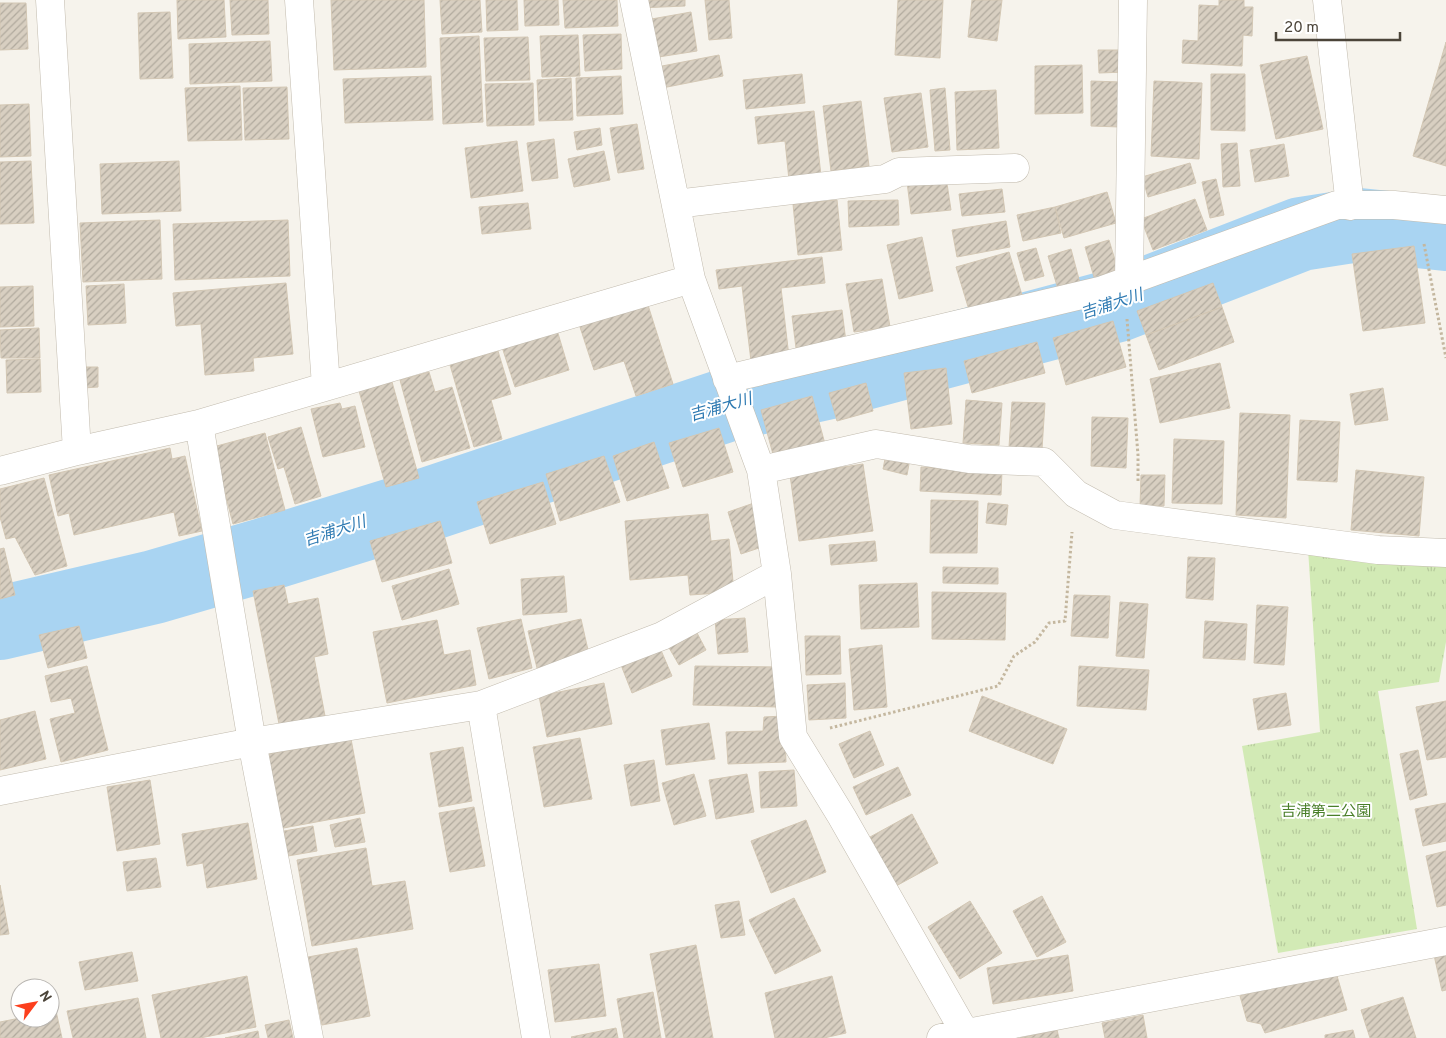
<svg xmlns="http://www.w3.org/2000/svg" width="1446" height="1038" viewBox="0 0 1446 1038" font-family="Overpass,'Noto Sans JP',sans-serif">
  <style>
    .grass { fill: url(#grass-tufts) }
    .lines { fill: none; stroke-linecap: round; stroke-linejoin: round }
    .river { stroke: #a9d4f2; stroke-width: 74 }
    .building { fill: url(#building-hatch); stroke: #d3c7b4 }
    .minor-casing { stroke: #c2bbae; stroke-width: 29 }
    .path { stroke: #c4b79f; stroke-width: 3; stroke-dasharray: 2.5 2.5; stroke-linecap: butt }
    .minor { stroke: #fff; stroke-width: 28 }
    .labels { text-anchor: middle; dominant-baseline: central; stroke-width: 4; stroke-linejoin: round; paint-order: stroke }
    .park-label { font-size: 15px; fill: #4a7f2a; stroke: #fff }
    .water-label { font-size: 16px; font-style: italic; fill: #2e7ab2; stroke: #fff }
  </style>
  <defs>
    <pattern id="grass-tufts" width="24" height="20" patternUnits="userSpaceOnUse" patternTransform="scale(1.25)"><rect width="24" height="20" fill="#d2eab5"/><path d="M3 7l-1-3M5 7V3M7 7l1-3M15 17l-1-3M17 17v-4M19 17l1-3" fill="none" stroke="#b6ca9c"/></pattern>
    <pattern id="building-hatch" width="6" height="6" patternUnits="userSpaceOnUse" patternTransform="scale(1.25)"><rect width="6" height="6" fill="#d8cfc1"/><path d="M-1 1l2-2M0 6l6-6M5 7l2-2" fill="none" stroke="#b1aa9e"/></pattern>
  </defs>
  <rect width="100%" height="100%" fill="#f6f3ec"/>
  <path class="grass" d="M1308,549L1446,564V642L1439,682L1378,691L1417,929L1278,953L1242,746L1320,732Z"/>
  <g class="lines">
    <path class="river" d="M0,623L154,587L267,554L432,503L730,404L834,381L1118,305L1301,234L1359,225L1446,234"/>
  </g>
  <path class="building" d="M177,0H224L226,37L178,39Z
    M230,0H268L269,34L232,35Z
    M331,0H424L426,67L334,70Z
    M440,0H480L482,32L442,34Z
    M486,0H517L518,30L487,31Z
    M524,0H558L559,25L525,26Z
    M563,0H617L618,26L565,28Z
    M638,0H685V6L639,8Z
    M705,0H729L732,38L709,40Z
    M898,0H943L940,58L895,55Z
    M972,0H1002L997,41L968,37Z
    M1219,0H1244V7H1253L1252,36L1243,35L1242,66L1182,63L1183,40L1198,41L1199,5L1219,6Z
    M0,3H26L28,49L0,50Z
    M170,12L173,78L140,79L138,13Z
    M691,12L697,51L652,58L646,20Z
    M621,34L622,69L585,71L583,35Z
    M578,35L580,76L542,77L540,36Z
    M479,36L483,122L443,124L440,38Z
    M528,37L530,80L486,81L484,38Z
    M270,41L272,81L190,84L189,44Z
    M1446,42V166L1413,156Z
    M1098,50H1125L1126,72L1099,73Z
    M719,55L723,76L662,88L657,67Z
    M1307,56L1323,129L1276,139L1260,65Z
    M1082,65L1083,113L1035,114V66Z
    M802,74L805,103L746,109L743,80Z
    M1211,74H1245V131L1211,130Z
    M431,76L433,120L345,123L343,79Z
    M621,76L623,114L577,116L576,78Z
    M571,78L573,120L539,121L537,80Z
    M1091,81L1120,82V127L1091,126Z
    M1154,81L1202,83L1199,159L1151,156Z
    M533,83L534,125L487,126L485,84Z
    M240,86L242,140L188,141L185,88Z
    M287,87L289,139L245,140L243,88Z
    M945,88L950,150L935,151L930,90Z
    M996,90L999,148L957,150L955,92Z
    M921,93L928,147L892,152L884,98Z
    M861,101L869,166L831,171L823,106Z
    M29,104L31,156L0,157V105Z
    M814,111L821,176L789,180L785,141L758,144L755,117Z
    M637,124L644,169L618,173L610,128Z
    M600,128L602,145L577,150L574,132Z
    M554,139L558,178L532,181L527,143Z
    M517,141L523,191L471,198L465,148Z
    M1237,143L1240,186L1223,187L1221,144Z
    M1284,144L1289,176L1255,182L1250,150Z
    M604,151L610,180L574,187L568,159Z
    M31,161L34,223L0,224V162Z
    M179,161L181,211L102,214L100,164Z
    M1190,163L1196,183L1148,197L1142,177Z
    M946,177L951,210L911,214L907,182Z
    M1216,179L1224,215L1210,218L1202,182Z
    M1002,189L1005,212L962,216L959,194Z
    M1107,192L1116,223L1064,238L1055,207Z
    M1195,199L1207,230L1153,250L1141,219Z
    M837,200L842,250L798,255L793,204Z
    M898,200L899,225L849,227L848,201Z
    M528,203L531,229L482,234L479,207Z
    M1055,207L1061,233L1023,241L1017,215Z
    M160,220L162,279L83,282L80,223Z
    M288,220L290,276L175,280L173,224Z
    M1006,221L1010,247L957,257L952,230Z
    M922,237L933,291L899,299L887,245Z
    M1109,240L1118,270L1094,277L1085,247Z
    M1414,246L1425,323L1363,331L1352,254Z
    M1036,248L1044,276L1025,281L1017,253Z
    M1071,249L1080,283L1058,289L1048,256Z
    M1009,252L1022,295L969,310L956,267Z
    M822,257L825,283L781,288L789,357L751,361L742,286L719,289L716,270Z
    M882,279L890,327L854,332L846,284Z
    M286,283L293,354L253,358L254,371L205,375L201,324L176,326L173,293Z
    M1213,283L1222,307L1146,335L1137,311Z
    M124,284L126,323L88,325L86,286Z
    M33,286L34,326L0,327V287Z
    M647,302L673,384L636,396L624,361L594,370L579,324Z
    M1222,307L1234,342L1159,370L1146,335Z
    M842,310L846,342L796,348L792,316Z
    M1113,321L1126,367L1066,385L1053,338Z
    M39,328L40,358H1L0,330Z
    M557,330L569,370L515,387L502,347Z
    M1037,342L1045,373L972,393L964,361Z
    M498,351L511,394L491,400L502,439L474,447L450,365Z
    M40,359L41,392L7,393L6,360Z
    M1220,363L1230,408L1160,423L1150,379Z
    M83,367H98V387L83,388Z
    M946,368L952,424L911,429L904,373Z
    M429,372L435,392L452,387L470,448L422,462L400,380Z
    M392,382L419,478L386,487L359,391Z
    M866,383L873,411L837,421L829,393Z
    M1383,388L1388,420L1355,425L1350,394Z
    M812,396L825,444L774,458L761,410Z
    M966,400L1002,403L999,445L963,443Z
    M1012,402L1045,403L1042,449L1009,447Z
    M340,403L342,409L355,406L365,447L323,457L311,409Z
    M1240,413L1290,415L1286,518L1236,515Z
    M1092,417L1128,418L1126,468L1091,466Z
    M1300,420L1340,422L1337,482L1297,480Z
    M301,427L321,496L295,504L284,467L278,469L268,437Z
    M719,428L733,472L683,487L669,443Z
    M265,433L285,510L233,524L213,447Z
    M1174,439L1224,441L1222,504L1172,503Z
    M654,442L669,488L627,501L613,456Z
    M170,448L172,459L185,456L202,531L179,536L174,512L74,535L69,513L58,516L49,475Z
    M604,456L620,502L560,521L546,474Z
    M885,459L909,464L907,475L883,469Z
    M863,464L873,531L799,541L790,475Z
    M921,467L1002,471L1001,495L920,491Z
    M1356,470L1424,477L1419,536L1351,530Z
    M1141,475H1165L1164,506H1140Z
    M44,478L67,566L35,575L15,537L6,539L0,517V489Z
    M543,482L556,524L490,544L477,502Z
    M931,500L978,501L977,553H930Z
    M754,503L768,545L741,554L728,512Z
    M988,503L1008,505L1006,525L986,523Z
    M708,514L711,541L729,539L734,592L690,595L688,575L630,580L625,521Z
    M440,521L452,563L382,582L370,541Z
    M875,541L877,561L831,565L829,545Z
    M4,548L15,595L0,599V549Z
    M1188,557L1215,558L1213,600L1186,598Z
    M943,567L998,568V584L943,583Z
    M449,569L459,604L402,620L392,586Z
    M564,576L567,612L523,615L521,579Z
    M917,583L919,627L861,629L859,585Z
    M284,585L288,604L318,598L328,654L314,657L325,716L279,724L253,591Z
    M932,592L1006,593L1005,640L932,639Z
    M1074,595L1110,596L1108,638L1071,636Z
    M1120,602L1148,604L1144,658L1116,656Z
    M1257,605L1288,607L1284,665L1254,663Z
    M745,618L748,652L718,654L715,620Z
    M521,619L532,668L489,679L477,628Z
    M581,619L590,659L538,672L528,631Z
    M437,620L444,655L470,650L476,685L387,703L373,632Z
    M1205,621L1247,624L1245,660L1203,658Z
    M79,626L87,658L48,668L39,635Z
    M696,631L706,650L679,665L668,646Z
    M805,636H840L841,674L806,675Z
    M882,645L887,707L854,710L849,649Z
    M660,648L672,676L632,693L621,665Z
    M87,666L108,750L61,762L50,719L75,713L71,698L51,702L45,676Z
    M695,666L778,667L777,707L693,705Z
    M1079,666L1149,670L1146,710L1077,706Z
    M604,683L612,724L547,737L539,696Z
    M845,683L846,718L809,720L807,685Z
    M1286,693L1291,725L1258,730L1253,699Z
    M982,696L1067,729L1053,764L969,731Z
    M1446,701V757L1427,760L1416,707Z
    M35,711L46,759L0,770V720Z
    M784,716L786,762L728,764L726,732L763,731L764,717Z
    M709,723L715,759L666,765L661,730Z
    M870,731L884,765L854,778L839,744Z
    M580,738L592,799L544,807L533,747Z
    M351,739L365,813L278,829L263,755Z
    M463,747L472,801L439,807L430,753Z
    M1418,750L1427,795L1410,800L1400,754Z
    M654,760L660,801L631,806L624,765Z
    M898,767L911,795L866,815L853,787Z
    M794,770L797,806L761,808L759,772Z
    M694,774L706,816L674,825L662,783Z
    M747,774L754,812L716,819L709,780Z
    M150,780L160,844L117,851L107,787Z
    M1446,803V841L1423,846L1415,809Z
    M474,807L485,866L450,872L439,813Z
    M912,814L938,863L896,886L870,837Z
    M360,818L365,842L335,847L330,825Z
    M806,820L826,872L771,893L751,841Z
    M248,823L257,879L207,888L203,863L187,866L182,834Z
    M313,826L317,851L288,856L284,831Z
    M366,848L372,886L405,881L413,929L312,946L297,860Z
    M1446,851V905L1437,907L1426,856Z
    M156,858L161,887L127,891L123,862Z
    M0,885L9,934L0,935Z
    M1042,896L1066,942L1037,957L1013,911Z
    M794,898L821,951L775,974L749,920Z
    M739,901L745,935L721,938L715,905Z
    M970,901L1002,953L960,979L928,927Z
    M696,945L713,1038H666L650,954Z
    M357,948L370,1016L322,1025L308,957Z
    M132,952L138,981L85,990L79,962Z
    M1446,952V990L1442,991L1434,955Z
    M1068,955L1073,991L993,1004L987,968Z
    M599,964L606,1016L555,1022L548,970Z
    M1335,969L1347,1010L1265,1033L1261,1024L1247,1021L1240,996Z
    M247,976L256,1027L200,1038H161L152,995Z
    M832,976L846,1033L824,1038H775L765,993Z
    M653,992L661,1038H624L617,999Z
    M1403,997L1416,1038H1370L1361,1010Z
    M138,998L146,1038H73L67,1011Z
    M56,1011L62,1038H0V1022L20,1018H50V1012Z
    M1143,1015L1147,1038H1105L1102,1023Z
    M289,1020L293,1038H268L265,1025Z
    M616,1028L618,1038H572L571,1037Z
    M1057,1030L1059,1038H1020Z
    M1353,1030L1355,1038H1325V1035Z
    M258,1031L259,1038H225Z"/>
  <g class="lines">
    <g class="minor-casing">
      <path id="minor" d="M50,0L77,451
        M299,0L326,386
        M1327,0L1350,206
        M676,204L885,179L899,172L1015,168
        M1129,280L1133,0
        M727,379L1103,290L1337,205H1394L1446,210
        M199,424L252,742L309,1038
        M761,470L876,444L969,459L1044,462L1076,494L1115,515L1378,550L1446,553
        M0,471L77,451L199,424L691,279
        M777,574L793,737L842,817L968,1038
        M481,705L536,1038
        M0,791L252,742L481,705L662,636L777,574L761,470L691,279L634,0
        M941,1038L1446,941"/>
    </g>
    <path class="path" d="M1424,244L1446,358
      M1127,319L1138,455V483
      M830,728L998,686L1014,656L1035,642L1049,623L1065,621L1072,532"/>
    <use href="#minor" class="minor"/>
  </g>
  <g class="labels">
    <g class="park-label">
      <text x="1326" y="812">吉浦第二公園</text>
    </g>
    <g class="water-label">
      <text transform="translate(1112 305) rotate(-18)">吉浦大川</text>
      <text transform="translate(721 408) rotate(-16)">吉浦大川</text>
      <text transform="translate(335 532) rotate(-18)">吉浦大川</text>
    </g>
  </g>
  <g transform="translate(35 1003) rotate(58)"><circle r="24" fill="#ffffff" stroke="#b7b4b0"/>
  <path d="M0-4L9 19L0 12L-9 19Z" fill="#fc3f1d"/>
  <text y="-8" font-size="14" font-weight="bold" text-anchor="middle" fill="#4b4439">N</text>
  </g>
  <path d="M1276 32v8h124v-8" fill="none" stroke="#4b4439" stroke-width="2.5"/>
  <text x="1284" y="32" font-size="15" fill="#4b4439" stroke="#ffffff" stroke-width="4" paint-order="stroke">20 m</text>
</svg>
